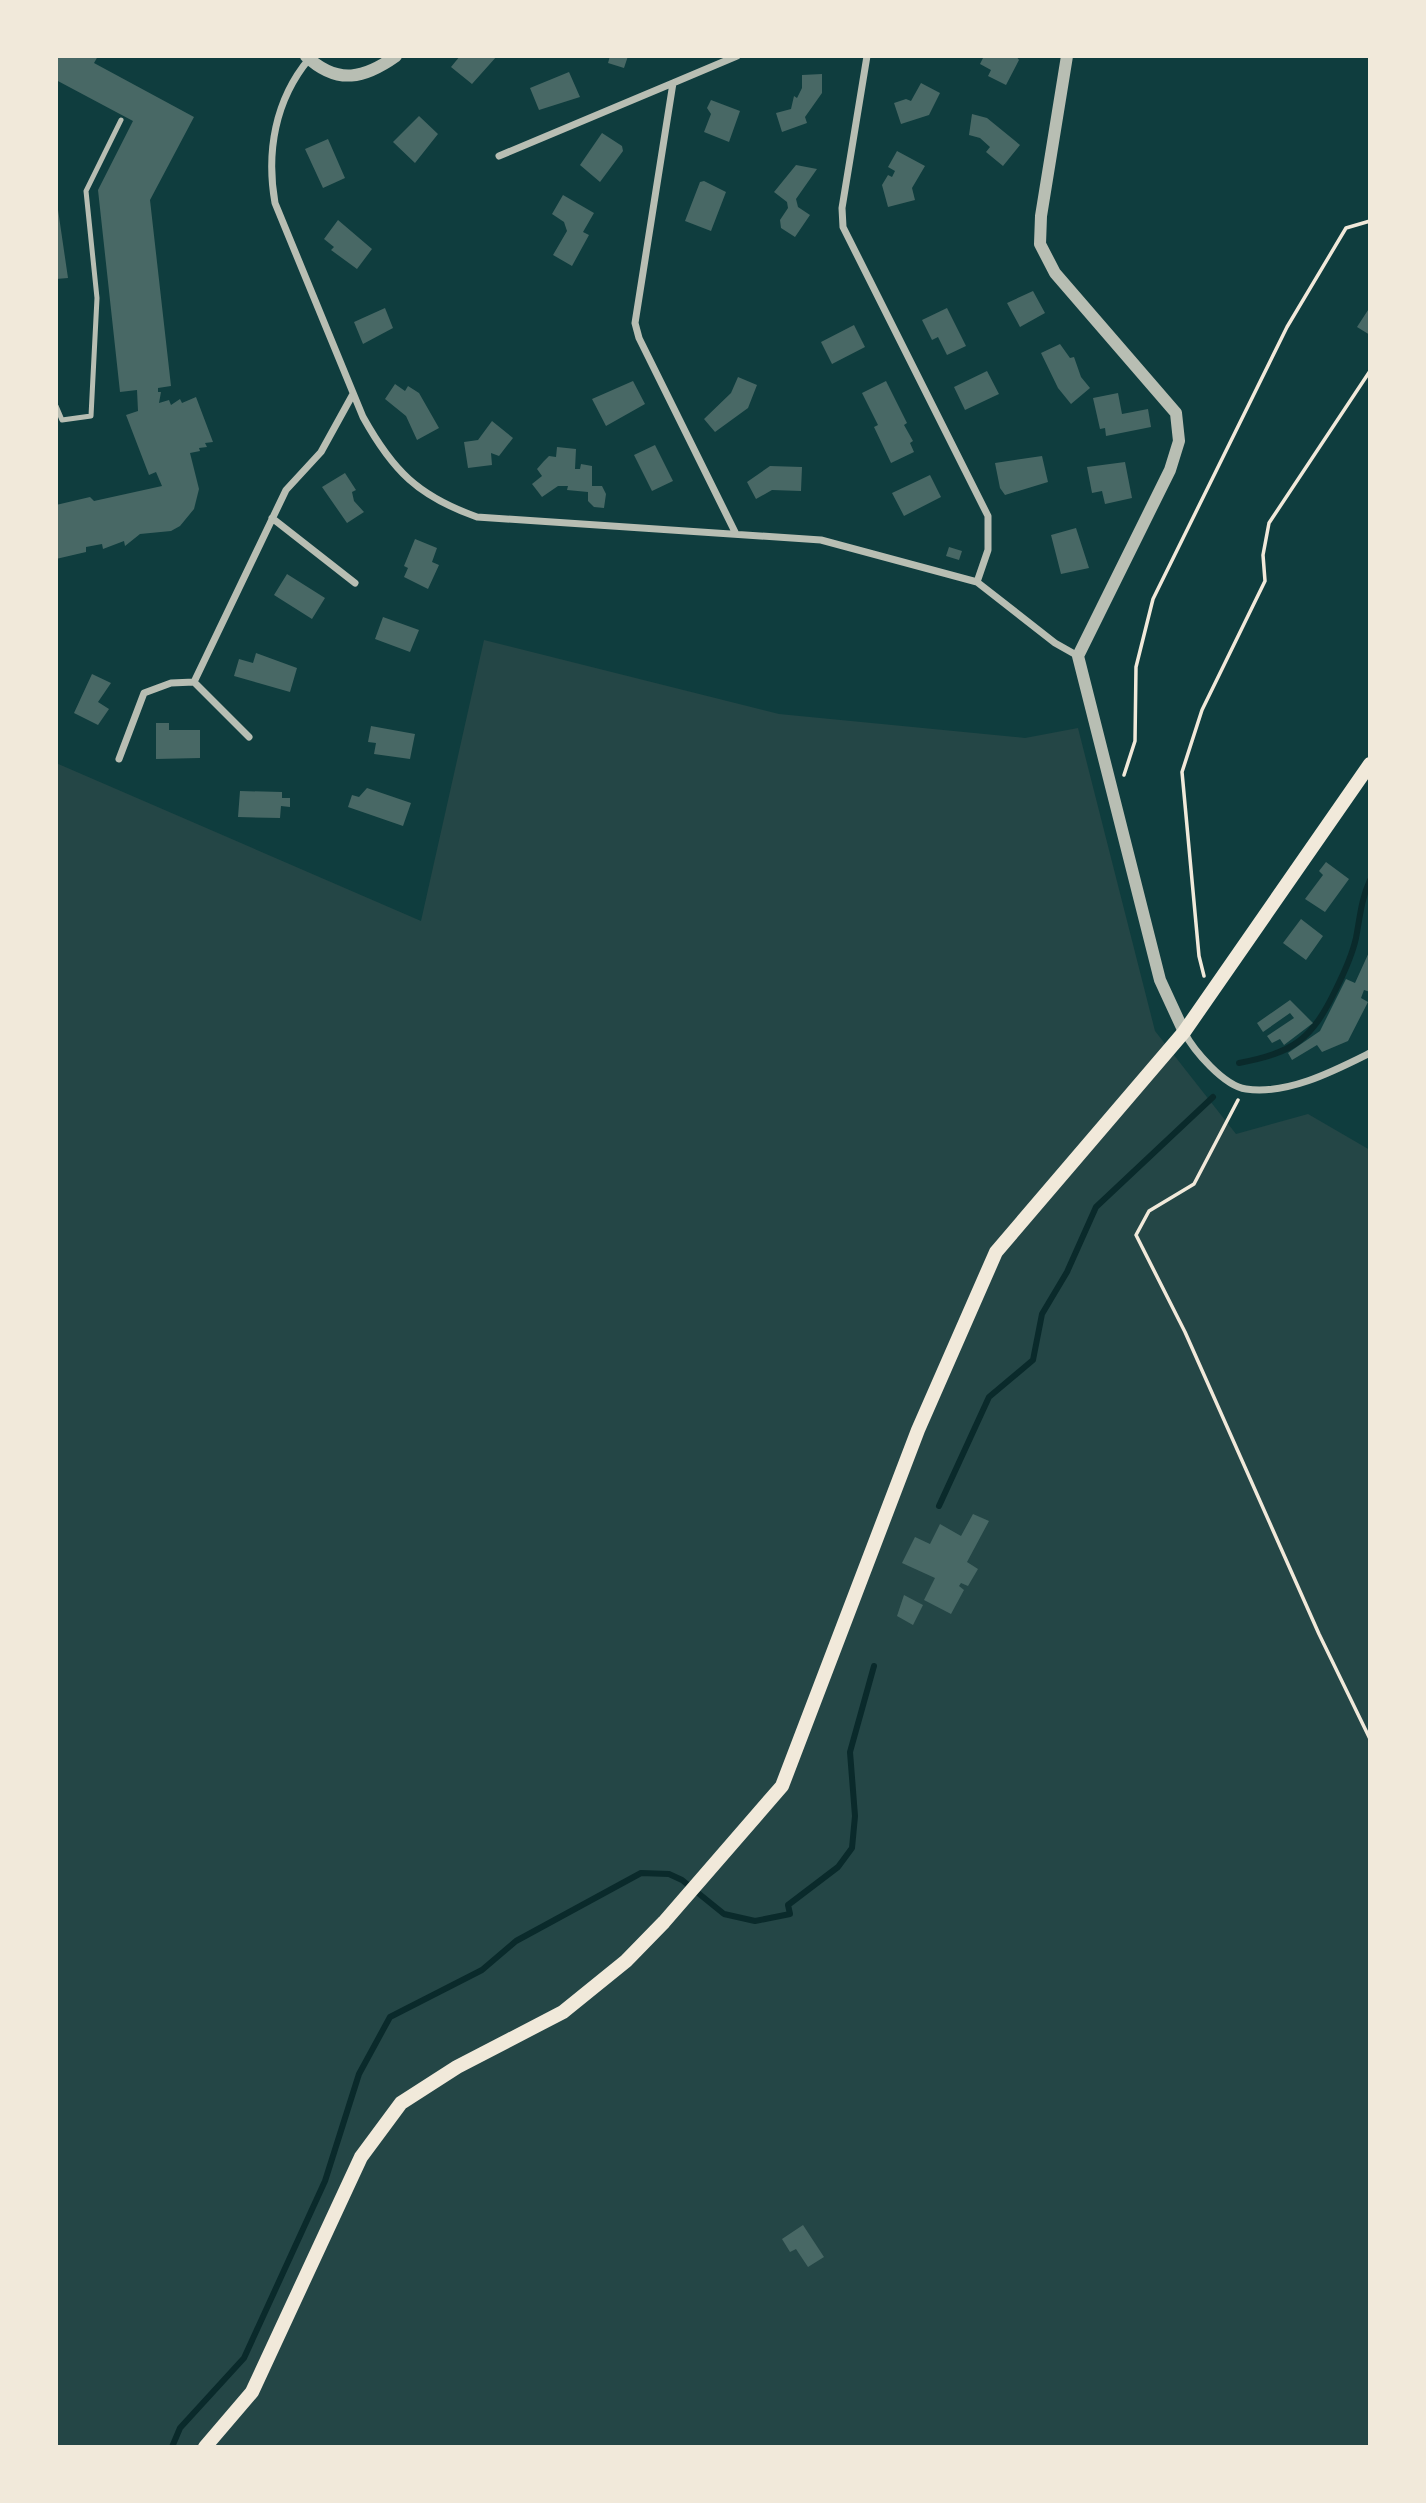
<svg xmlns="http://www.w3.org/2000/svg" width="1426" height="2503" viewBox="0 0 1426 2503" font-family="'PT Sans',sans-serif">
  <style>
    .green { fill: #244646 }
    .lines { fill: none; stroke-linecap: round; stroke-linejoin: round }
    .stream { stroke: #0a2a2b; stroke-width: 6 }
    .building { fill: #486865 }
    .path { stroke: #f1e9da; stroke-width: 3.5 }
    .service { stroke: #b8beb3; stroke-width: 5 }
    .minor { stroke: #b8beb3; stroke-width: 7 }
    .tertiary { stroke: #b8beb3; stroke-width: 12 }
    .secondary { stroke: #f1e9da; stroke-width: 14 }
  </style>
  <rect width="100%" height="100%" fill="#0f3d3e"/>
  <path class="green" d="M484,640L779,714L1025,738L1078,728L1155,1031L1236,1134L1308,1114L1370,1150V2447H56V763L421,921Z"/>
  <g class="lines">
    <path class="stream" d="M1239,1063C1294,1053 1312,1039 1336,989C1344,973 1352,956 1356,938C1360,917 1361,900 1370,880
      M939,1506L989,1397L1033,1360L1042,1314L1067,1272L1096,1207L1213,1097
      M172,2447L180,2428L244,2358L325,2181L359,2074L390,2017L482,1970L516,1941L641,1873L669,1874L682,1880L724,1914L755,1921L790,1914L788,1905L838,1867L852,1848L855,1816L850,1752L874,1666"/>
  </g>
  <path class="building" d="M56,56H98L94,63L194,117L150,200L171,386L158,388V392H161L159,403L169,400L171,405L180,399L182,403L196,397L213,442L205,443L207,447L199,448L200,451L190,453L199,489L194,509L180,526L171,531L140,534L125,546L124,541L103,549L102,544L86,547V552L56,559V505L90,497L94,501L162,486L156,472L149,475L126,415L138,411L137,390L120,392L98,190L133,121L56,80Z
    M460,56H497L472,84L451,67Z
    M610,56H628L624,68L608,63Z
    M984,56H1016L1019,60L1006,85L988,76L991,70L980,64Z
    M569,72L580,97L539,110L530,88Z
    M822,74V93L805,117L807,123L782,132L776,113L791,109L794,96L797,98L802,88V75Z
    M921,83L940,93L929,115L901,124L894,103L906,99L911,101Z
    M711,100L740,111L729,142L704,132L711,114L707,108Z
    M972,114L987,118L1020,145L1003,166L986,152L990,147L980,138L969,135Z
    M419,116L438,134L415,163L393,142Z
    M602,133L622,146L623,151L600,182L580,165Z
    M328,139L345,178L323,188L305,149Z
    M897,151L925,166L912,188L915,200L888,207L882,185L888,175L892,177L895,171L888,167Z
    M796,165L817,169L796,199L798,207L810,215L795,237L781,228L780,220L788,208L787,202L774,192Z
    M704,181L726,192L711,231L685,221L700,182Z
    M563,195L594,213L583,232L589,235L572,266L553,255L567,231L564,222L552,214Z
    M56,196L68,278L56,279Z
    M338,220L372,249L357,269L331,250L334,247L324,239Z
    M1033,291L1045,313L1020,327L1007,303Z
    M1370,307V335L1357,327Z
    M385,308L393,328L363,344L354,322Z
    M947,308L966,346L947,355L938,337L932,340L922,320Z
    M854,325L865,347L832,364L821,342Z
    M1060,344L1070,358L1074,357L1081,377L1090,388L1071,404L1058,388L1041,353Z
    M987,371L999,394L965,410L954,387Z
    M738,377L757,385L748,408L715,432L704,419L731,393Z
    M633,381L645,404L606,426L592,399Z
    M886,381L907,423L904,425L913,441L910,443L914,452L891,463L874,427L878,425L862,393Z
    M395,384L405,391L408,386L419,393L439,428L417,440L406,416L385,399Z
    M1118,393L1122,414L1148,409L1151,427L1106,436L1105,428L1100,429L1093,398Z
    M492,421L513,438L499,456L491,453L492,465L468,468L464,442L478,440Z
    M655,445L673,481L652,491L634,455Z
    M557,447L576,449L575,469H580L581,464L592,466V486H602L606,494L604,508L594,507L588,501V492L567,490L568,486H558L542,497L532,484L542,476L537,469L544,461L549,456L556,457Z
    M1042,456L1048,482L1005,495L1000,488L995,463Z
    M1125,462L1132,498L1105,504L1102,491L1092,493L1087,467Z
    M770,466L802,467L801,491L772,490L756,499L747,482Z
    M345,473L356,490L352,492L354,501L364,512L347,523L322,487Z
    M930,475L941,497L904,516L892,493Z
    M1076,528L1089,568L1061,574L1051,535Z
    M415,539L437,548L432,562L439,565L428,589L404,577L408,568L404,566Z
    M949,547L962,551L959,560L946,556Z
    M287,574L325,598L312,619L274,595Z
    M383,617L419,630L410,652L375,639Z
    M256,653L297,668L290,692L234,676L239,659L253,663Z
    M92,674L111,683L98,702L109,709L98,725L74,713Z
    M156,723H169V730H200V758L156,759Z
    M371,726L415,734L410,759L374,754L376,743L368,742Z
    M367,788L411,803L403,826L348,807L352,795L359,797Z
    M240,791L282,792V798H290V807L281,806L280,818L238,817Z
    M1326,862L1349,879L1325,912L1305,899L1323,875L1319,871Z
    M1301,919L1323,936L1306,960L1283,943Z
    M1370,950V992L1364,990L1361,998L1368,1002L1348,1041L1322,1052L1317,1045L1292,1060L1288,1053L1320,1031L1346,979L1355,983Z
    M1290,1000L1313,1023L1284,1045L1280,1039L1272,1043L1267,1036L1294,1018L1290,1013L1263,1032L1257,1023Z
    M973,1514L989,1521L967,1562L978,1569L968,1586L961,1583L959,1586L964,1590L951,1614L924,1600L935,1578L902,1563L915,1537L930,1544L940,1524L961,1536Z
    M904,1595L923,1605L913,1625L897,1616Z
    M803,2225L824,2257L808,2267L796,2249L790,2252L782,2239Z"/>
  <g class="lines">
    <path class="path" d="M1124,775L1135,741L1136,667L1153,599L1287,327L1346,228L1370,221
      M1204,976L1199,956L1182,772L1202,710L1265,581L1263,555L1269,523L1370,371
      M1238,1100L1194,1184L1149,1211L1136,1235L1185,1332L1319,1634L1370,1739"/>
    <path class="service" d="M56,406L62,420L91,416L97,298L86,191L121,120"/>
    <path class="minor" d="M867,56L842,208L843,227L988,516V550L977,582
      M309,59C275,100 266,152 275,203L363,417C393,471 418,496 477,517L821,540L977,582L1055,643L1078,656
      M499,156L673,83
      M272,518L355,583
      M736,534L639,338L635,323L673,83L737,56
      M194,682L249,737
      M119,759L144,693L171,683L194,682L286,490L321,452L353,394
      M1184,1032C1194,1051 1224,1086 1246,1089C1288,1095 1334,1071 1370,1053"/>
    <path class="tertiary" d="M306,56C338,86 365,78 396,56
      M1067,56L1041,216L1040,244L1055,273L1176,413L1179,441L1170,470L1078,656L1160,980L1184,1032"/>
    <path class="secondary" d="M205,2447L252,2392L361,2157L401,2103L457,2067L563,2012L626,1961L664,1922L782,1786L918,1430L996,1252L1184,1032L1370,764"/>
  </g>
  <rect width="1426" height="2503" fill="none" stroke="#f1e9da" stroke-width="116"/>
</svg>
